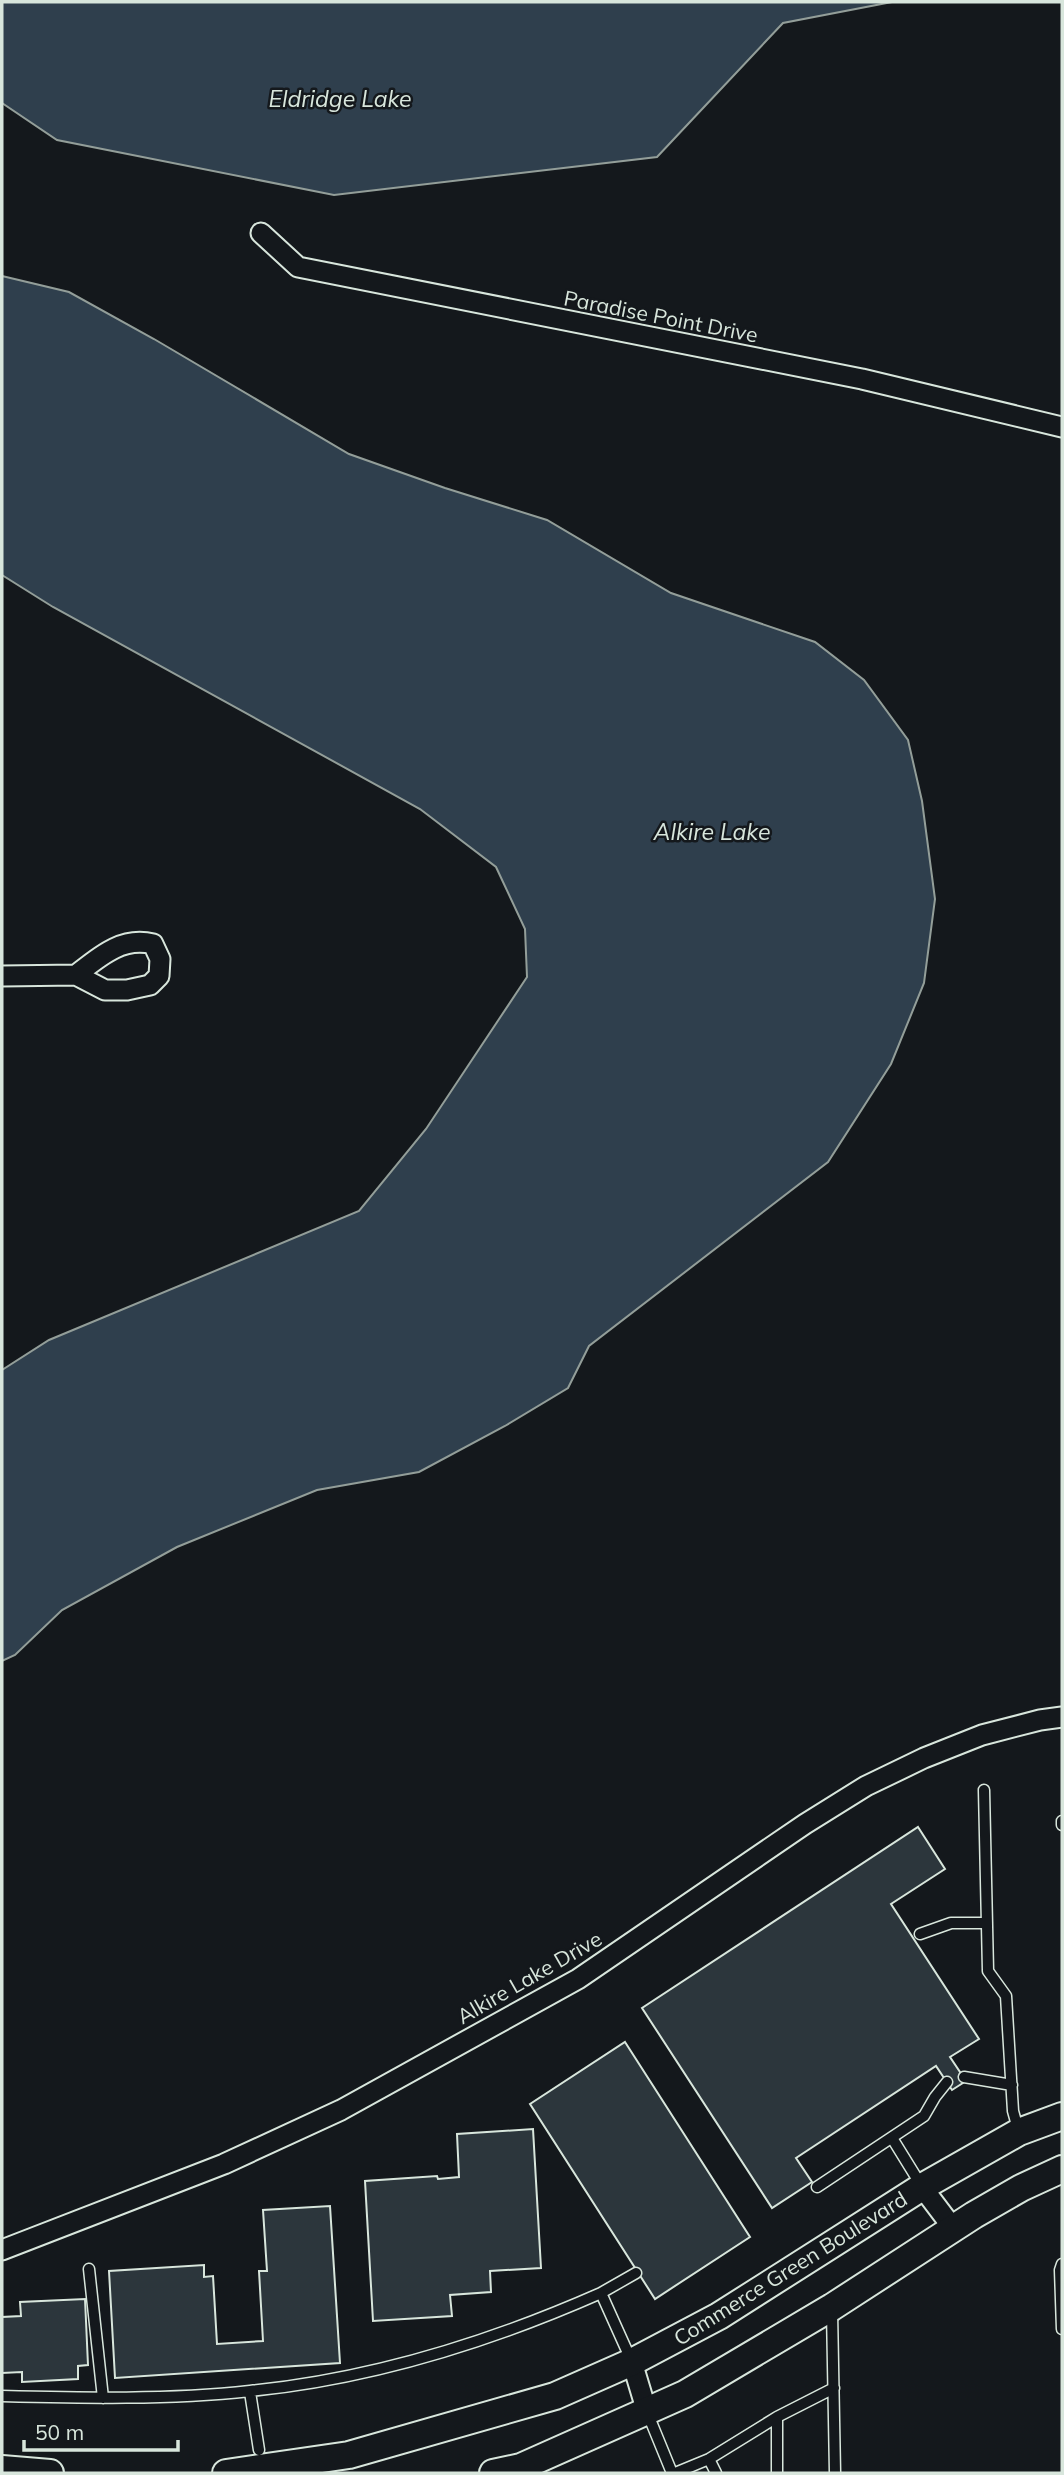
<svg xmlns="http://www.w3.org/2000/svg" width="1064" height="2475" viewBox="0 0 1064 2475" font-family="Mulish,sans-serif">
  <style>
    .water { fill: #2f3f4d; stroke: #939e99; stroke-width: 2 }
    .building { fill: #2c363c; stroke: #d8e6dc; stroke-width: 2 }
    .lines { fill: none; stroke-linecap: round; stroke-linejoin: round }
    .lane-casing { stroke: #d8e6dc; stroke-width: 13 }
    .street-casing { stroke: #d8e6dc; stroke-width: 23 }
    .secondary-casing { stroke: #d8e6dc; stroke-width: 30 }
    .lane { stroke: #14181c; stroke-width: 10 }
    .street { stroke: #14181c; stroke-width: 19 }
    .secondary { stroke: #14181c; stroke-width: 26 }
    .labels { text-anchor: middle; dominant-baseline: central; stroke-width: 5; stroke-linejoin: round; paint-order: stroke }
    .street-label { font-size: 21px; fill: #d8e6dc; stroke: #14181c }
    .water-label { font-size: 23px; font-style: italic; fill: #d8e6dc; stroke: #14181c }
  </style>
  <rect width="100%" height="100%" fill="#14181c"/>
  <path class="water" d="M2,2H892L783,23L657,157L334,195L57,140L2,103Z
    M2,276L69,292L154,339L349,454L445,488L547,520L671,593L815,642L864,680L908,740L922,801L935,899L924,983L891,1064L828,1162L589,1346L568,1388L505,1426L419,1472L317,1490L177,1547L62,1610L15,1655L2,1661V1370L49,1340L359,1211L426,1129L527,977L525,929L496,867L420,809L53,607L2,575Z"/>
  <path class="building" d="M918,1827L945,1869L891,1904L979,2039L950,2057L966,2081L952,2090L936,2066L796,2158L812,2182L772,2208L642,2008Z
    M625,2042L750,2237L655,2299L530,2104Z
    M533,2129L541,2268L490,2271L491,2292L450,2295L452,2316L373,2321L365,2181L437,2176L438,2179L459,2177L457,2134Z
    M330,2206L340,2363L115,2378L109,2271L204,2265V2277L213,2276L217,2344L263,2341L259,2271H267L263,2210Z
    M85,2299L88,2365L78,2366V2379L22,2382V2372L2,2373V2317L21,2316L20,2302Z"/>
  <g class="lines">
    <g class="lane-casing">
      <path id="lane" d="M984,1790L988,1971L1006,1996L1013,2111L1018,2129
        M1062,1821V1825
        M920,1934L951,1923H987
        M964,2077L1012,2085
        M892,2138L921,2185
        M817,2187L924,2116L935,2097L947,2082
        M1062,2264L1060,2270L1062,2329
        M89,2269L103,2398
        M601,2293L636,2273
        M832,2311L835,2473
        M250,2392L259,2450
        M2,2396C85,2398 168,2400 250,2391C372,2379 490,2342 601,2293L632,2362
        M647,2412L672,2473
        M777,2417V2473
        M709,2459L716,2473
        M675,2473L709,2459L777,2417L834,2388"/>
    </g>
    <g class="street-casing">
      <path id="street" d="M261,233L298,267L862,379L1062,427
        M2,976L76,975L105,990H127L150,985L159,976L160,959L153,944C122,936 99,957 76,975
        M922,2187L953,2228
        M2,2250L224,2164L341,2110L578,1979L805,1824L866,1786L924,1758L982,1735L1040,1720L1062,1717
        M632,2362L647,2412"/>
    </g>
    <g class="secondary-casing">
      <path id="secondary" d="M2,2469L50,2473
        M226,2473L349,2455L555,2396L632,2362L719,2316L922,2187L1019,2132L1062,2116
        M493,2473L521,2467L685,2394L832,2307L974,2215L1021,2188L1062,2169"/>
    </g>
    <use href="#lane" class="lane"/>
    <use href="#street" class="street"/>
    <use href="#secondary" class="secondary"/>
  </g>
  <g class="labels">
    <g class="street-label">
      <text transform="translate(661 316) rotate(11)">Paradise Point Drive</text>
      <text transform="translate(529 1977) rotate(-30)">Alkire Lake Drive</text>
      <text transform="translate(790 2268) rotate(-32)">Commerce Green Boulevard</text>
    </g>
    <g class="water-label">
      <text x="340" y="98">Eldridge Lake</text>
      <text x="712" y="831">Alkire Lake</text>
    </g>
  </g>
  <rect width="1064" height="2475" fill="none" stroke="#d8e6dc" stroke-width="7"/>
  <path d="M24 2440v10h154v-10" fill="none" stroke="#d8e6dc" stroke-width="3.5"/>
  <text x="35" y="2440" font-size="21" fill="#d8e6dc" stroke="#14181c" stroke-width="5" paint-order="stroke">50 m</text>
</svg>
